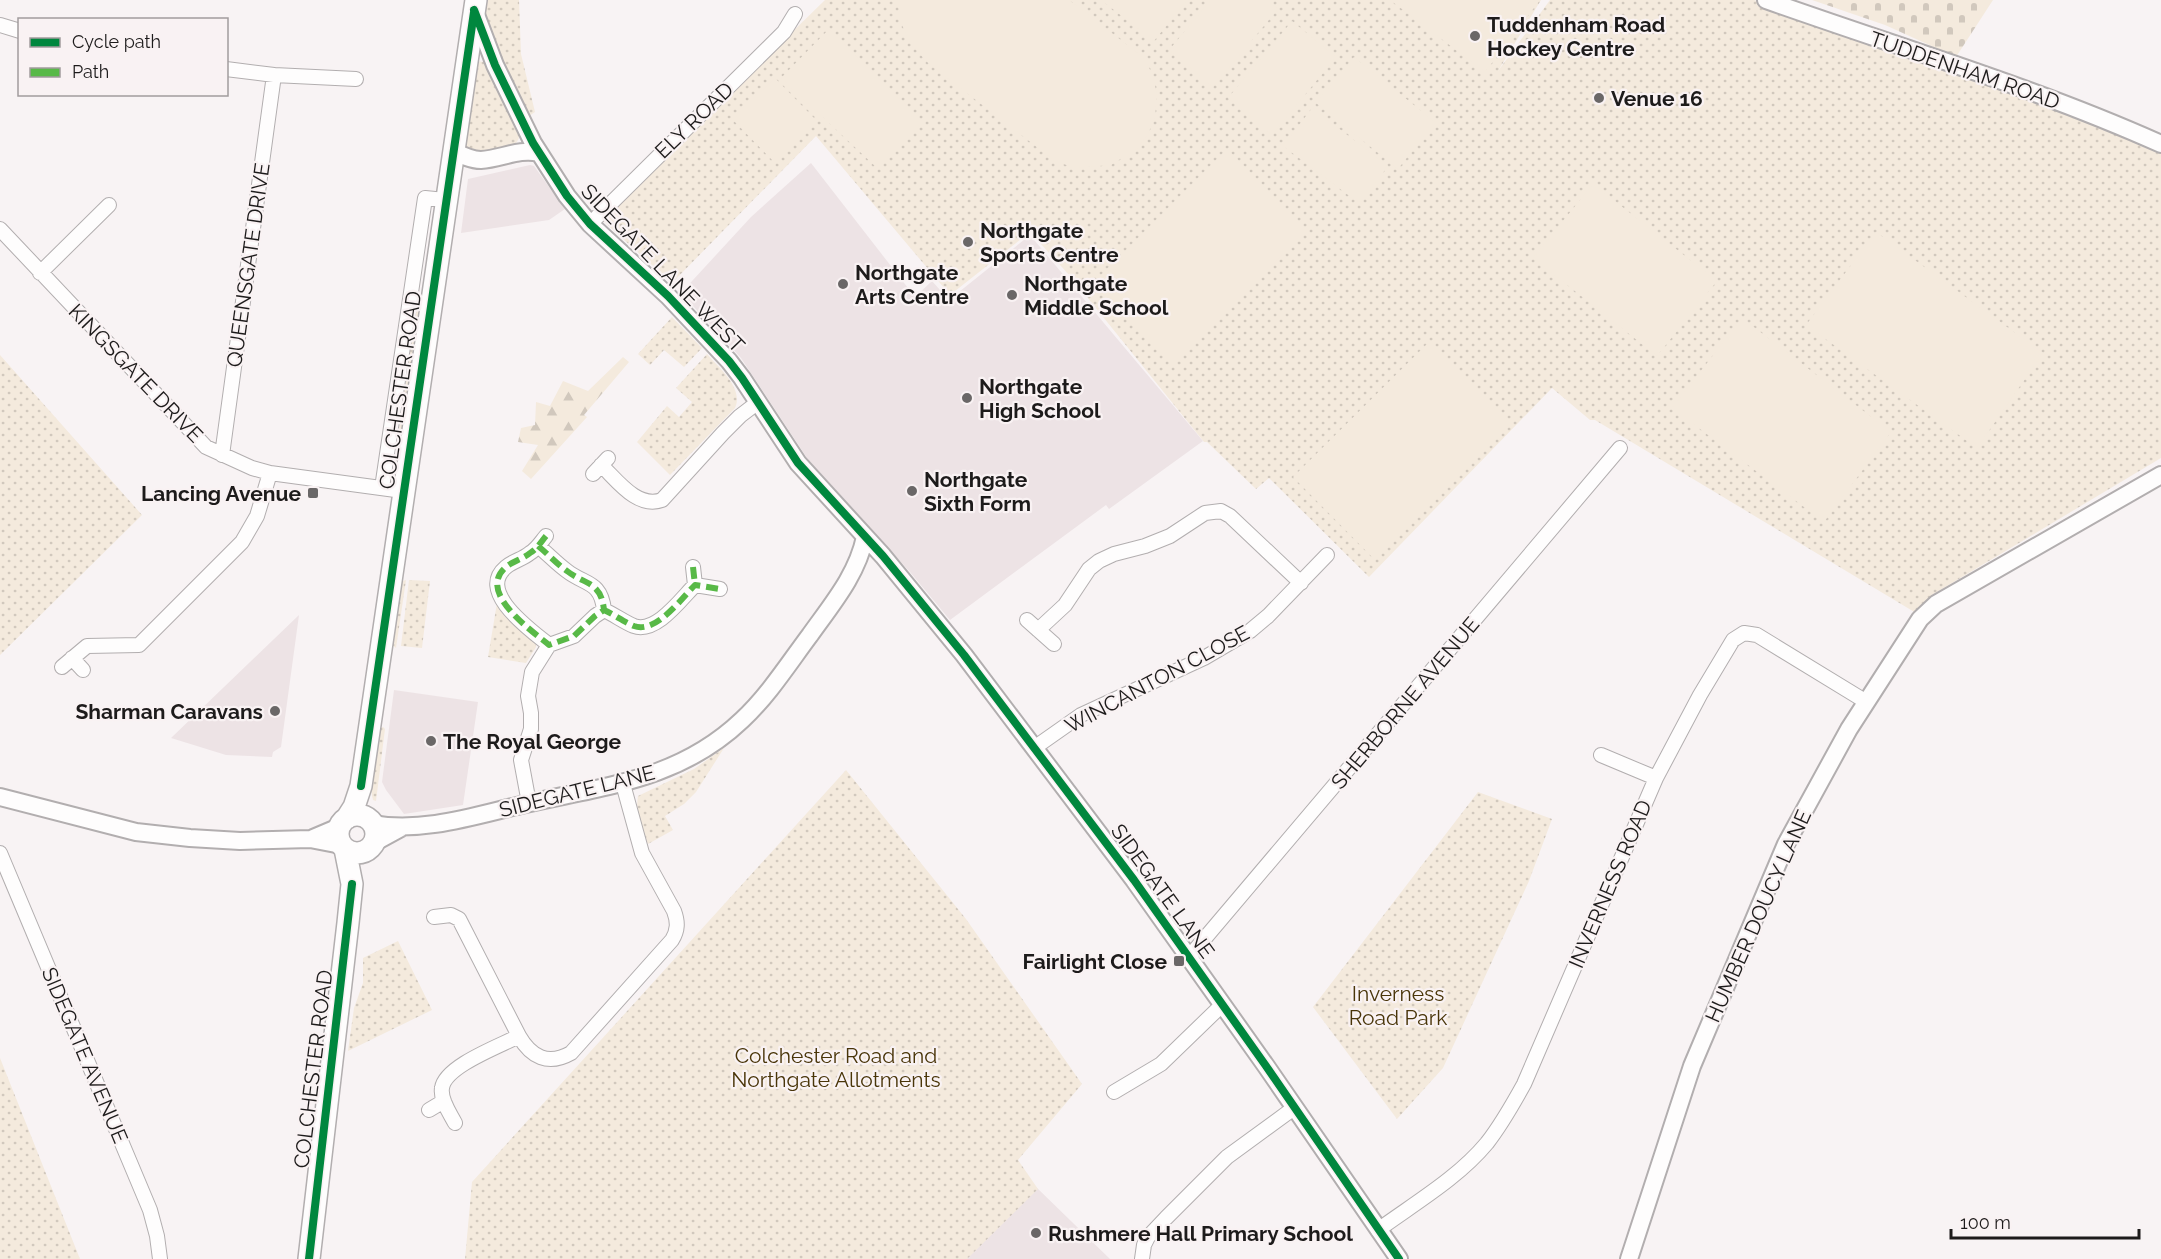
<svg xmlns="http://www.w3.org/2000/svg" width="2161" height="1259" viewBox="0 0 2161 1259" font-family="Raleway,sans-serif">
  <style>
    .built { fill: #ede3e5 }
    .green { fill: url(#green-dots) }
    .forest { fill: url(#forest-firs) }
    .cemetery { fill: url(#cemetery-stones) }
    .pitch { fill: #f4eadd }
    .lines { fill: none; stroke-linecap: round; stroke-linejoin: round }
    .minor-casing { stroke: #b2aeaf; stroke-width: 16 }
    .tertiary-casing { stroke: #b2aeaf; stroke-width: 20 }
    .primary-casing { stroke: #b2aeaf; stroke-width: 24 }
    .minor { stroke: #fefdfd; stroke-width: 14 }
    .tertiary { stroke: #fefdfd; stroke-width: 16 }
    .primary { stroke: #fefdfd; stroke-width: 21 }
    .quiet { stroke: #58b947; stroke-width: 6; stroke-dasharray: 12 6; stroke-linecap: butt }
    .cycleway-casing { stroke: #f9f2f3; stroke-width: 11 }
    .cycleway { stroke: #00873e; stroke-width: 8 }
    .poi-dot { fill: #6a6767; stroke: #f9f2f3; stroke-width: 2 }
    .labels { text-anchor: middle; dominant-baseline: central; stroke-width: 4.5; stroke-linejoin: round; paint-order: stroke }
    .poi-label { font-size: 21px; font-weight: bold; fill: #1d1b1b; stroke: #f9f2f3; text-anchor: start }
    .street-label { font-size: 21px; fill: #1d1b1b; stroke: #f9f2f3 }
    .park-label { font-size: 21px; fill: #493509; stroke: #f9f2f3 }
  </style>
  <defs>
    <pattern id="green-dots" width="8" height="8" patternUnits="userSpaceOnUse" patternTransform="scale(1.5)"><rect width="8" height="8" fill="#f4eadd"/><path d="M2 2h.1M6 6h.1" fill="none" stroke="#d1c8bd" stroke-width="1.8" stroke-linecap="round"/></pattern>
    <pattern id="forest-firs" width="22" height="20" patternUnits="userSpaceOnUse" patternTransform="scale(1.5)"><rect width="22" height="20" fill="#f4eadd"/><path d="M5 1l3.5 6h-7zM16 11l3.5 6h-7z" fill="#d1c8bd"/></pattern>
    <pattern id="cemetery-stones" width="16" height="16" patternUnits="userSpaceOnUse" patternTransform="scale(1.5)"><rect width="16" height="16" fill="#f4eadd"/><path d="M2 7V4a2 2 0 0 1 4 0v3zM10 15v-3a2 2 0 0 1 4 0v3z" fill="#d1c8bd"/></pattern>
  </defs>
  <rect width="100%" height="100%" fill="#f8f3f4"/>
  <path class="built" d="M811,163L915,297L932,281L949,300L1030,235L1203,441L1109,509L1106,505L950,620L910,572L809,461L741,358L681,293L751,217Z
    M530,165L534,166L565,209L549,220L461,233L468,179Z
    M299,615L281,747L273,752L272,757L226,755L171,738Z
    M394,690L478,702L463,805L404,814L386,790L382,782Z
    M1035,1186L1110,1259H964Z"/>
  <path class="green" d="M484,0H519L521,54L535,112L529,116C513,89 480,30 484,0Z
    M825,0H1541L1498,71L1550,0H1754L2115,130L2161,150V458L1932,595L1916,613L1595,420H1590L1552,388L1369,577L1269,478L1256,489L1207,442H1204L1070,276L1030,232L950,295L816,136L672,283L601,219Z
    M476,61L484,62L519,131C523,153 487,151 473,153L466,148L463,141Z
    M418,294L419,322L397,469L393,472Z
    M672,317L702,348L684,367L664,350L650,365L638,354Z
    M707,354C719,368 744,388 735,408L670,475L637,442L667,406L679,417L692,402L676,388Z
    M0,355L142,515L0,655Z
    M406,580L396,648L391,644L400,582Z
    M409,580L430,581L422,648L401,646Z
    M497,603L536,643V647L526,663L488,657Z
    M383,727L385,729L376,801L373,800C367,778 376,750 380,728Z
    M724,748L696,792L684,804L665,816L673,830L648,844C641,828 635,813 638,796L694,769Z
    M846,770L966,919L1082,1084L1018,1160L1038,1189L967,1259H465L472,1182Z
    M1478,792L1552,819L1529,881L1443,1068L1397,1119L1313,1007Z
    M398,941L432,1010L348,1051L354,1008L363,983V958Z
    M0,1058L80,1259H0Z"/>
  <path class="forest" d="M623,357L629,362L584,415L587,417L531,479L522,471L538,445L518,442L521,428L535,425L536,402L550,406L563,381L588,391Z"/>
  <path class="cemetery" d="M1812,0H1993L1956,57L1885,25Z"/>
  <path class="pitch" d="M897,0H1069L1143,57L1153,75L1157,96L1155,116L1149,132L1138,148L1111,165L1075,168L1055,161L929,64L910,43L902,25Z
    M1101,0H1187L1154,41Z
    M1211,0H1267L1278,9L1213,87L1169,50Z
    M1390,0H1540L1485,72Z
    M1292,21L1336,57L1272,135L1228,98Z
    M829,29L922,121L876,167L781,78Z
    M1354,57L1435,122L1398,169L1316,103Z
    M775,78L815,119L773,161L733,120Z
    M1312,108L1388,166L1360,204L1283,146Z
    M1227,149L1307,230L1172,365L1092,284Z
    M1593,184L1717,281L1657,356L1533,258Z
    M1876,232L2043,353L1977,448L1806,325Z
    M1742,318L1891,432L1824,522L1672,408Z
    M1428,343L1508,423L1373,558L1293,477Z"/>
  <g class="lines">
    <g class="minor-casing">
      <path id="minor" d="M0,25L20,31
        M226,69L274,75L356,79
        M590,224L784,32L795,14
        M0,229L206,447L252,468L270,473L403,491
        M40,273L109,205
        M222,455L274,75
        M601,465C617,480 637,509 662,500L723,433L740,416L757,403
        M593,474L608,458
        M382,488L425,198L445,200
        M546,536C541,542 537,549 530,553C523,559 513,561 506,567C476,592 531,630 549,645
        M538,546C548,554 557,564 567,571C585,585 601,581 604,610
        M693,567L695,585
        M1027,620L1054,644
        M1038,630L1065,605L1089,569L1099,561L1114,554L1145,546L1170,536L1205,513L1221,511L1230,516L1301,583
        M72,658L83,670
        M62,667L87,646L139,645L242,542L257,516L270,473
        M1034,748L1081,715L1204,658L1250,631L1268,616L1327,555
        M1601,755L1656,778
        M529,803L521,760L531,729V713L528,696L532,672L549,645L574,636L595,616L604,610C615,615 624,622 634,626C656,634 681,599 695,585L720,589
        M0,853L150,1210L157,1236L160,1259
        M434,917L451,915L459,919L519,1036C500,1046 445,1066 442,1088C440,1100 450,1113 455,1123
        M1189,957L1620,448
        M519,1036C531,1057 548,1066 571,1053L672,940C678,930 678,922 674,911L642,853L623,784
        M1114,1092L1161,1064L1222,1005
        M429,1110L444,1101
        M1378,1230C1415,1203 1458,1178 1487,1143C1501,1125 1513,1104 1524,1084L1656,778L1700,695L1733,640L1744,633L1757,635L1865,701
        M1142,1259L1144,1245L1148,1237L1166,1218L1227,1157L1294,1108"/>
    </g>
    <g class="tertiary-casing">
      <path id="tertiary" d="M1766,0C1898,47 2034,87 2161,144
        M475,12L495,65L533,143L567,196L590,224L668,296L729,361L742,378L798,463L883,556L964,655L1134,880L1266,1066L1399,1259
        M453,151C461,155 471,160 481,160C501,159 519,148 539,153
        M0,797L136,832L190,838L240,841L310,839L341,845
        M373,824C422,833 474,816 521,805C602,786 678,781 742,720C768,696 789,663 810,635C832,604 857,575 865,537
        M313,838L339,827
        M372,846L379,840L401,828
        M1629,1259L1692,1066L1786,844L1849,729L1920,619L1936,604L2161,475"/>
    </g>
    <g class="primary-casing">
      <path id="primary" d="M338 834a19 19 0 1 1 38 0a19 19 0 1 1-38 0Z
        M347,818L354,807L361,786L476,0
        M309,1259L348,923L352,884L345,849"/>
    </g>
    <use href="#minor" class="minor"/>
    <use href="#tertiary" class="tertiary"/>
    <use href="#primary" class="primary"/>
    <path class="quiet" d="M546,536C541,542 537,549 530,553C523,559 513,561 506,567C476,592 531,630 549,645L574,636L595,616L604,610C615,615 624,622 634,626C656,634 681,599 695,585L720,589
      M538,546C548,554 557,564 567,571C585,585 601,581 604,610
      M693,567L695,585"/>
    <g class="cycleway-casing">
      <path id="cycleway" d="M474,10L495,65L533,143L567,196L590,224L668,296L729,361L742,378L798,463L883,556L964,655L1134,880L1266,1066L1399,1259
        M361,786L474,12
        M309,1259L352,884"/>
    </g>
    <use href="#cycleway" class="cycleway"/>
  </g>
  <g class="poi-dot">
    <circle cx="1475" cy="36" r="6"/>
    <circle cx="1599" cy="98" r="6"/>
    <circle cx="968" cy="242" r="6"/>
    <circle cx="843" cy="284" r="6"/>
    <circle cx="1012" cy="295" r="6"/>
    <circle cx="967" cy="398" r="6"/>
    <circle cx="912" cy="491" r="6"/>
    <rect x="307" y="487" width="12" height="12" rx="3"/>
    <circle cx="275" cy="711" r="6"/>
    <circle cx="431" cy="741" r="6"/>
    <rect x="1173" y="955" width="12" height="12" rx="3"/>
    <circle cx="1036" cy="1233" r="6"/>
  </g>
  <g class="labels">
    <g class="poi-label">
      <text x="1487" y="24">Tuddenham Road<tspan x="1487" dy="24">Hockey Centre</tspan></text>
      <text x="1611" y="98">Venue 16</text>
      <text x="980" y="230">Northgate<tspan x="980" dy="24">Sports Centre</tspan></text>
      <text x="855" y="272">Northgate<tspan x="855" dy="24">Arts Centre</tspan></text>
      <text x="1024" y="283">Northgate<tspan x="1024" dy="24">Middle School</tspan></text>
      <text x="979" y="386">Northgate<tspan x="979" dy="24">High School</tspan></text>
      <text x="924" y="479">Northgate<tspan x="924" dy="24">Sixth Form</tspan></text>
      <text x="301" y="493" text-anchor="end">Lancing Avenue</text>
      <text x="263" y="711" text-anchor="end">Sharman Caravans</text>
      <text x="443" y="741">The Royal George</text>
      <text x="1167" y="961" text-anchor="end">Fairlight Close</text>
      <text x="1048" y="1233">Rushmere Hall Primary School</text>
    </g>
    <g class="street-label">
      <text transform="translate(1965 70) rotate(19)">TUDDENHAM ROAD</text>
      <text transform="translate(694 120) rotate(-44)">ELY ROAD</text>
      <text transform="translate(248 265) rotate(-82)">QUEENSGATE DRIVE</text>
      <text transform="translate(663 268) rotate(46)">SIDEGATE LANE WEST</text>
      <text transform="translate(136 373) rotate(46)">KINGSGATE DRIVE</text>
      <text transform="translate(400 390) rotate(-82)">COLCHESTER ROAD</text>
      <text transform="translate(1157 679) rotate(-28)">WINCANTON CLOSE</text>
      <text transform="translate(1405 703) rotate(-50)">SHERBORNE AVENUE</text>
      <text transform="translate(577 791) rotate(-14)">SIDEGATE LANE</text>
      <text transform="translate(1610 884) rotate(-67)">INVERNESS ROAD</text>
      <text transform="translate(1163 891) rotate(54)">SIDEGATE LANE</text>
      <text transform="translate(1758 916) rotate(-66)">HUMBER DOUCY LANE</text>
      <text transform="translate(85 1055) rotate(67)">SIDEGATE AVENUE</text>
      <text transform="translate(313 1069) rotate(-83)">COLCHESTER ROAD</text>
    </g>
    <g class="park-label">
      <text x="1398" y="993">Inverness<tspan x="1398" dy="24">Road Park</tspan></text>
      <text x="836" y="1055">Colchester Road and<tspan x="836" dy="24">Northgate Allotments</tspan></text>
    </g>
  </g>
  <rect x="18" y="18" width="210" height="78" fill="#f9f2f3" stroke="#a19c9d" stroke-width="1.5"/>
  <rect x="30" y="38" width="30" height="9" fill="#00873e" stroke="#a19c9d" stroke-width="1.5"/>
  <text x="72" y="48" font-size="18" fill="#1d1b1b">Cycle path</text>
  <rect x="30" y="68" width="30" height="9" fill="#58b947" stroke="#a19c9d" stroke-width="1.5"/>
  <text x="72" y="78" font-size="18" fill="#1d1b1b">Path</text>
  <path d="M1951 1229v9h188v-9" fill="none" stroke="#1d1b1b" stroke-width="3"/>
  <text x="1960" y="1229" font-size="18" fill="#1d1b1b" stroke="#f9f2f3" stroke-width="4.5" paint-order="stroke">100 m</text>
</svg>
